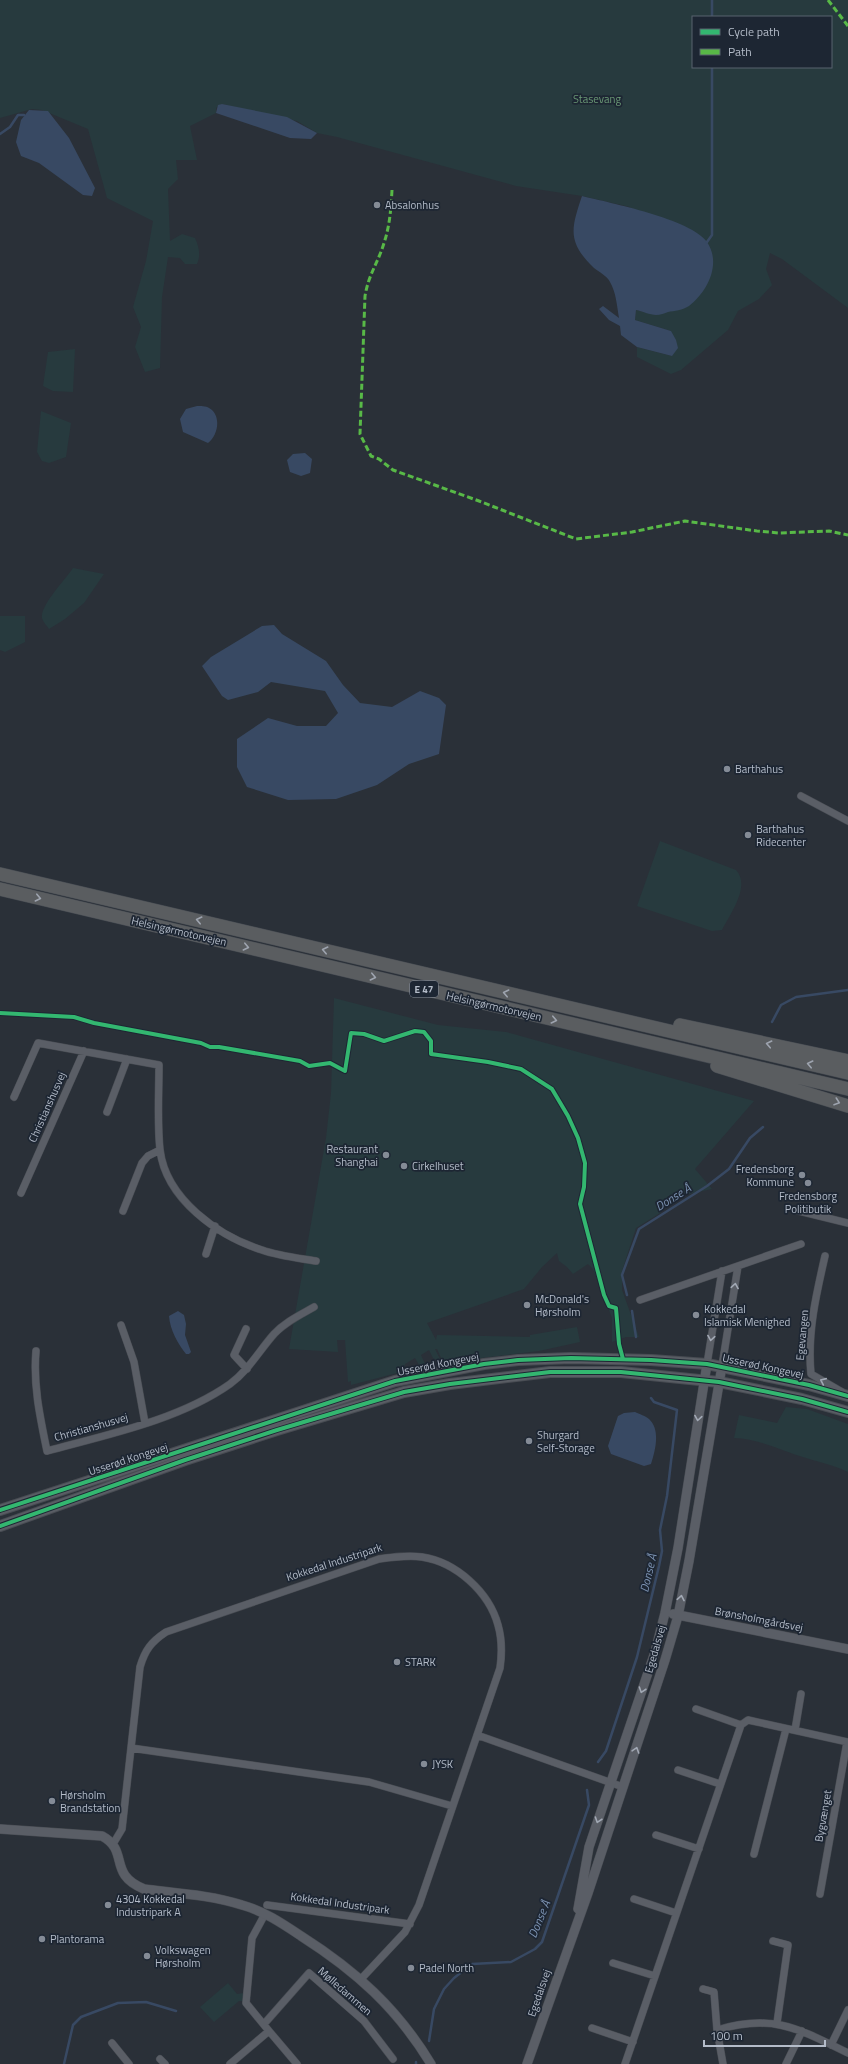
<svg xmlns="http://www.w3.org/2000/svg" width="848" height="2064" viewBox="0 0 848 2064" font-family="'Titillium Web',sans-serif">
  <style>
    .green { fill: #273a3e; fill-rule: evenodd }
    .water { fill: #384963 }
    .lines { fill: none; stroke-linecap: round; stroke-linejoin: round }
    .stream { stroke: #384963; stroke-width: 2.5 }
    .minor-casing { stroke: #484c53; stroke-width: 8 }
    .tertiary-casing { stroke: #484c53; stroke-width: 10 }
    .secondary-casing { stroke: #484c53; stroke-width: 12 }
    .motorway-casing { stroke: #474c53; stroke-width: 14 }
    .minor { stroke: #5a5e66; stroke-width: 7 }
    .tertiary { stroke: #5a5e66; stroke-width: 9 }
    .secondary { stroke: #595d64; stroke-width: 10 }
    .motorway { stroke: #5a5d60; stroke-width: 13 }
    .quiet { stroke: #58b947; stroke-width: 3; stroke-dasharray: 6 3; stroke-linecap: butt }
    .cycleway-casing { stroke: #1d2633; stroke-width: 6 }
    .cycleway { stroke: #33b770; stroke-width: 4 }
    .oneway { stroke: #9ea4af }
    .oneway2 { stroke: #a2a9b5 }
    .poi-dot { fill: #848b96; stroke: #1d2633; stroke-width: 1.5 }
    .labels { text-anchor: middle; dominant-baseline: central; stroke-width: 3.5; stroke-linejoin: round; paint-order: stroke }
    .shield { fill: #1d2633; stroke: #878f9c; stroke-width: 1 }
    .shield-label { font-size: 10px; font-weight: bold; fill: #b4bcc9 }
    .park-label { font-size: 11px; fill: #6b9a76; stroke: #1d2633 }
    .poi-label { font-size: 11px; fill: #b4bcc9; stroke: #1d2633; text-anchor: start }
    .street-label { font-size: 11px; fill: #b4bcc9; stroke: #1d2633 }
    .water-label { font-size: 12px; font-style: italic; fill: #7c92b1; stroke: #1d2633 }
  </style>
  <rect width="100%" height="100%" fill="#2a3038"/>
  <path class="green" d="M0,0H848V308L782,259L770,253L766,269L772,285L759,299L738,311L728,330L681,370L671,374L637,357V347L672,356L671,331L635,320L636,310L657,315L630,207L582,196L516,186L337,137L317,133L297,121L222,104L216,108V113L190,126L197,160H176L178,179L168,189L170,241L182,234L195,238C199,247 201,255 197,264H185L180,258L168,257L162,297L160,368L145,372L135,347L141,327L133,307L146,261L153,221L107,198L88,129L42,110L32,109L0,118ZM693,17H831V67H693Z
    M75,349L73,392L53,391L43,386L48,352Z
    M41,411L71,423L66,457L49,463L42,461L37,452Z
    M73,568L104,574L84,603L65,619L49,629C47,626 43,622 42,618C40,605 66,579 73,568Z
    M0,616H25V642L5,652L0,650Z
    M660,841L736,870C751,886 730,914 722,930L712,931L637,906Z
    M334,998L438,1025L506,1032L754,1101L695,1169L712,1189L670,1198L660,1213L636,1228L622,1271V1290L639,1337H626L612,1342V1318L593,1269L588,1264L573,1274L567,1267L559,1261L557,1253L542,1267L524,1289L427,1323L436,1340L437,1335L530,1337V1335L577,1327L580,1342L539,1351L449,1362L442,1360L437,1349H435L442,1363L433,1358L429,1350L421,1355L425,1364L423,1367L419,1365L415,1358L405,1364L404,1369L401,1372L351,1385V1381L348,1382L345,1340H337L338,1352L289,1349L326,1138L331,1093Z
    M786,1407L807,1409L848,1424V1472C833,1465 822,1463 806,1458C782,1451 760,1439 734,1438L739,1415L777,1423Z
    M228,1983L237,1994L244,1993V2001H239L214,2022L200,2007Z"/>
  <path class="water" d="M222,104L287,117L317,133L311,139L290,138L216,113L218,105Z
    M29,110L48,111L69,138L95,188L92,196L83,195L39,163L21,156L16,142L21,120Z
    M582,196C610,203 691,219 707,242C722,264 707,292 689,306C683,310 674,311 668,312C665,313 660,315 656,315C650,315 642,311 636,310L635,320L671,331L676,340L678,348L672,356L637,347L621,335L620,326L609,320L599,309L603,306L619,318C617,306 616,292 610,282C607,276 599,272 594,268C567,242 571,229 582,196Z
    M197,406C200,406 206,406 209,408C222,415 218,436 208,443L183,432L180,419L186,409Z
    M305,453L312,459L310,473L301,476L290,472L287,460L293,454Z
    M274,625L282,634L326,661L343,685L360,703L392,707L420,691L439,698L446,705L439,754L409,764L377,785L336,799L288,800L247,787L237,767V739L268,718L297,726H326L338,713L325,691L271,682L258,692L228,700L222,696L202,666L211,657L262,626Z
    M178,1311L184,1315L186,1324L185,1335L191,1352L189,1354H186C178,1344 170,1330 169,1316Z
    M635,1412C639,1414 646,1416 649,1419C661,1430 655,1451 651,1464L644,1466L611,1454L608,1446L618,1416L624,1413Z"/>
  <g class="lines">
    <path class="stream" d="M712,0V17
      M0,134L10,127L18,115H24
      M707,242L712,235V67
      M772,1022L781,1005L796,997L848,990
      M627,1295L622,1275L639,1229L707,1186L729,1169L750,1138L763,1127
      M632,1311L636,1337
      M598,1762L606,1751L637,1657L659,1566L662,1551L660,1530L667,1496L677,1410L654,1402L651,1398
      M429,2041L434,2009L444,1989L454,1978L472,1964L511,1962L535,1949L542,1942L589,1805L587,1790
      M64,2064L73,2025L81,2017L118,2003L146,2002L176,2011
      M416,2064V2062"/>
    <g class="minor-casing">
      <path id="minor" d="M801,796L848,821
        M14,1097L38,1043L159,1065C159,1093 157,1122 160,1150C166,1199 218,1236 262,1250C279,1256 298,1258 316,1261
        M107,1112L127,1059
        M21,1193L84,1051
        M123,1211L142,1163L148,1156L160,1150
        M799,1211L848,1223
        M206,1254L215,1226
        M825,1256C816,1295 807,1334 811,1374L842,1392
        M640,1300L801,1244
        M121,1325L134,1362L145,1423
        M246,1329L234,1355L247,1369
        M36,1351C33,1385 40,1417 47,1451C106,1435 179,1420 230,1384C248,1371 259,1351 274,1334C285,1322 300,1315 314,1307
        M707,1364L722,1271
        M722,1366L738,1266
        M696,1709L741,1725
        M795,1730L801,1694
        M477,1735L623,1787
        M131,1748L369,1782L452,1806
        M678,1770L720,1784
        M656,1835L699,1849
        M113,1844L122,1829L140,1667C145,1650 151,1642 166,1632L379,1559C393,1557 407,1555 422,1557C456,1562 489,1592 498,1625C502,1639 502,1654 500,1668L419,1905L405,1932L361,1979
        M754,1854L786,1729
        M820,1894L847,1742
        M634,1899L676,1913
        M267,1905L410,1924
        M773,1941L788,1945L777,2023
        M613,1963L655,1976
        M703,1989L714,1992L717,2030L723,2064
        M264,2024L309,1973L364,2021L393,2059
        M592,2028L633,2042
        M717,2030C773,2013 799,2029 848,2053
        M269,2031L297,2064
        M112,2043L129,2064
        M831,2045L848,2010
        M160,2059L165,2064
        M230,2064L269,2031L246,2003L252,1938L265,1914
        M625,2064L741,1725L748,1720L848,1742
        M786,2064L802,2031"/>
    </g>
    <g class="tertiary-casing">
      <path id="tertiary" d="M673,1614L848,1649
        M0,1829L102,1836C130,1851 107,1874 144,1889C176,1893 211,1895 242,1905C264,1911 283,1924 301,1936C356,1971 397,2008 431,2064
        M578,1909L589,1847L655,1652L665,1613L678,1548L707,1364
        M527,2064L588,1893L665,1660L678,1616L689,1561L722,1366"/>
    </g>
    <g class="secondary-casing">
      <path id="secondary" d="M0,1510L395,1381L484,1364L518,1360L571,1358L651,1360L707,1364L809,1385L848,1396
        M0,1526L185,1460L277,1430L404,1392L450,1384L550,1372H621L719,1382L802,1399L848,1412"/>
    </g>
    <g class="motorway-casing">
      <path id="motorway" d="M0,874L848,1073
        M0,889L848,1089
        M680,1025L848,1061
        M717,1066L848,1106"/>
    </g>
    <use href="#minor" class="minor"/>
    <use href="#tertiary" class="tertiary"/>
    <use href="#secondary" class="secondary"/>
    <use href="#motorway" class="motorway"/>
    <path class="quiet" d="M828,0L848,26
      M392,190C391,208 390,225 384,243C378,263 369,273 365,296L360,434L371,456L379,459L393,470L479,501L576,539L632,532L685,521L757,531L779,533L829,531L848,535"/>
    <g class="cycleway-casing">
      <path id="cycleway" d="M0,1013L74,1017L94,1023L201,1043L210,1047H219L300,1061L309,1066L330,1063L345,1071L351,1033L364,1034L384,1041L415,1031L424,1032L431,1041V1054L488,1062L521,1069L552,1089L568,1116L578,1138L585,1163L584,1187L580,1204L604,1295L609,1306L616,1308L619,1344L623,1359
        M0,1510L395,1381L484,1364L518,1360L571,1358L651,1360L707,1364L809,1385L848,1396
        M0,1526L185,1460L277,1430L404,1392L450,1384L550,1372H621L719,1382L802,1399L848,1412"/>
    </g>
    <use href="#cycleway" class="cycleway"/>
  </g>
  <defs><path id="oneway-chevron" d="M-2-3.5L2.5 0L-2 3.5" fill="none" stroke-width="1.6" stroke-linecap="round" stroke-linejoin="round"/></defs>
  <g class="oneway">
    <use href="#oneway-chevron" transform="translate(38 898) rotate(13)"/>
    <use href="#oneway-chevron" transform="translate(199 920) rotate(-167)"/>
    <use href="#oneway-chevron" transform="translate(246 947) rotate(13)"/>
    <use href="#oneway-chevron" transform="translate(325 950) rotate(-167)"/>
    <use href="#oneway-chevron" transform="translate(373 977) rotate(13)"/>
    <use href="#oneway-chevron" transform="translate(506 993) rotate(-167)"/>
    <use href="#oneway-chevron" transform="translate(554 1020) rotate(13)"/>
    <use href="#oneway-chevron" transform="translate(769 1044) rotate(-168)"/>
    <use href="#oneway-chevron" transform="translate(810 1064) rotate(-167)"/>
    <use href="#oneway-chevron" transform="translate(837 1102) rotate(19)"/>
  </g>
  <g class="oneway2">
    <use href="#oneway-chevron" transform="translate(735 1286) rotate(-81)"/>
    <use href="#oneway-chevron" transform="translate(711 1338) rotate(99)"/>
    <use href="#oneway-chevron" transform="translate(823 1381) rotate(-156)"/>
    <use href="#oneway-chevron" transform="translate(698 1418) rotate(99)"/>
    <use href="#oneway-chevron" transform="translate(681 1598) rotate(-79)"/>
    <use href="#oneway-chevron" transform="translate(642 1690) rotate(109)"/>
    <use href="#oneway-chevron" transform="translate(636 1750) rotate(-72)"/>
    <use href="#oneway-chevron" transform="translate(598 1820) rotate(109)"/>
  </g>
  <g class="poi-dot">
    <circle cx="377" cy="205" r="4"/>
    <circle cx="727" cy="769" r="4"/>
    <circle cx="748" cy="835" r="4"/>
    <circle cx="386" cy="1155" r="4"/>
    <circle cx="404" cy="1166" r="4"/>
    <circle cx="802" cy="1175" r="4"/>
    <circle cx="808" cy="1183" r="4"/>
    <circle cx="527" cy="1305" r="4"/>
    <circle cx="696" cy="1315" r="4"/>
    <circle cx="529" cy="1441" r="4"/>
    <circle cx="397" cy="1662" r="4"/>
    <circle cx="424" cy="1764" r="4"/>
    <circle cx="52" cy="1801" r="4"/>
    <circle cx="108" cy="1905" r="4"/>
    <circle cx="42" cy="1939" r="4"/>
    <circle cx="147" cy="1956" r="4"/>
    <circle cx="411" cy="1968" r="4"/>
  </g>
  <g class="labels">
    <rect class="shield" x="410" y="981" width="28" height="16" rx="3"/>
    <g class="shield-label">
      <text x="424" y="989">E 47</text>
    </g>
    <g class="park-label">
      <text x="597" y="99">Stasevang</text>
    </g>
    <g class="poi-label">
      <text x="385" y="205">Absalonhus</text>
      <text x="735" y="769">Barthahus</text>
      <text x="756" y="829">Barthahus<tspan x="756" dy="13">Ridecenter</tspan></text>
      <text x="378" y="1149" text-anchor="end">Restaurant<tspan x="378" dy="13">Shanghai</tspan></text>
      <text x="412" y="1166">Cirkelhuset</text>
      <text x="794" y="1169" text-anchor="end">Fredensborg<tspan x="794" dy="13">Kommune</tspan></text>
      <text x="808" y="1196" text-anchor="middle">Fredensborg<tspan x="808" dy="13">Politibutik</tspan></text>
      <text x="535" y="1299">McDonald's<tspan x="535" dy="13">Hørsholm</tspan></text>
      <text x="704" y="1309">Kokkedal<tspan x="704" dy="13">Islamisk Menighed</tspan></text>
      <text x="537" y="1435">Shurgard<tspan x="537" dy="13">Self-Storage</tspan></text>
      <text x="405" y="1662">STARK</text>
      <text x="432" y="1764">JYSK</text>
      <text x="60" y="1795">Hørsholm<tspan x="60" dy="13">Brandstation</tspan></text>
      <text x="116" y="1899">4304 Kokkedal<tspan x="116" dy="13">Industripark A</tspan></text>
      <text x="50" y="1939">Plantorama</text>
      <text x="155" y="1950">Volkswagen<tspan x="155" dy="13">Hørsholm</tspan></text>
      <text x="419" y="1968">Padel North</text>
    </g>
    <g class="street-label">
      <text transform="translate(179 931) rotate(13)">Helsingørmotorvejen</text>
      <text transform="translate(494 1006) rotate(13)">Helsingørmotorvejen</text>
      <text transform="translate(47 1107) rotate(-66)">Christianshusvej</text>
      <text transform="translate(802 1335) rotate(-85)">Egevangen</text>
      <text transform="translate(438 1364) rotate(-11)">Usserød Kongevej</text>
      <text transform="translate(763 1366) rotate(12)">Usserød Kongevej</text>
      <text transform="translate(91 1427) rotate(-16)">Christianshusvej</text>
      <text transform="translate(128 1459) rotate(-18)">Usserød Kongevej</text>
      <text transform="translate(334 1562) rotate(-18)">Kokkedal Industripark</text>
      <text transform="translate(759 1619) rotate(11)">Brønsholmgårdsvej</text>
      <text transform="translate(655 1649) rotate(-74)">Egedalsvej</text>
      <text transform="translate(823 1816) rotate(-80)">Bygvænget</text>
      <text transform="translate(340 1903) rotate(8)">Kokkedal Industripark</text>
      <text transform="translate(345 1991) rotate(41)">Mølledammen</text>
      <text transform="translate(539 1993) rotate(-71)">Egedalsvej</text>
    </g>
    <g class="water-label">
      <text transform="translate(673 1197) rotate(-32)">Donse Å</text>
      <text transform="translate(648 1573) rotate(-77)">Donse Å</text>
      <text transform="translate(539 1919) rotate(-68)">Donse Å</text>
    </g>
  </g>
  <rect x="692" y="16" width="140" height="52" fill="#1d2633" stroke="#59626f"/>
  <rect x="700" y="29" width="20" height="6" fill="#33b770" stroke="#59626f"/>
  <text x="728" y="36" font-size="12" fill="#b4bcc9">Cycle path</text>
  <rect x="700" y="49" width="20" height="6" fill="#58b947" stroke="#59626f"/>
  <text x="728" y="56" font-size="12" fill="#b4bcc9">Path</text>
  <path d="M704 2040v6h121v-6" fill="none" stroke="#b4bcc9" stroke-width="2"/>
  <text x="710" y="2040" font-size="12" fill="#b4bcc9" stroke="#1d2633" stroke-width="3" paint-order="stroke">100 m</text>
</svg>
